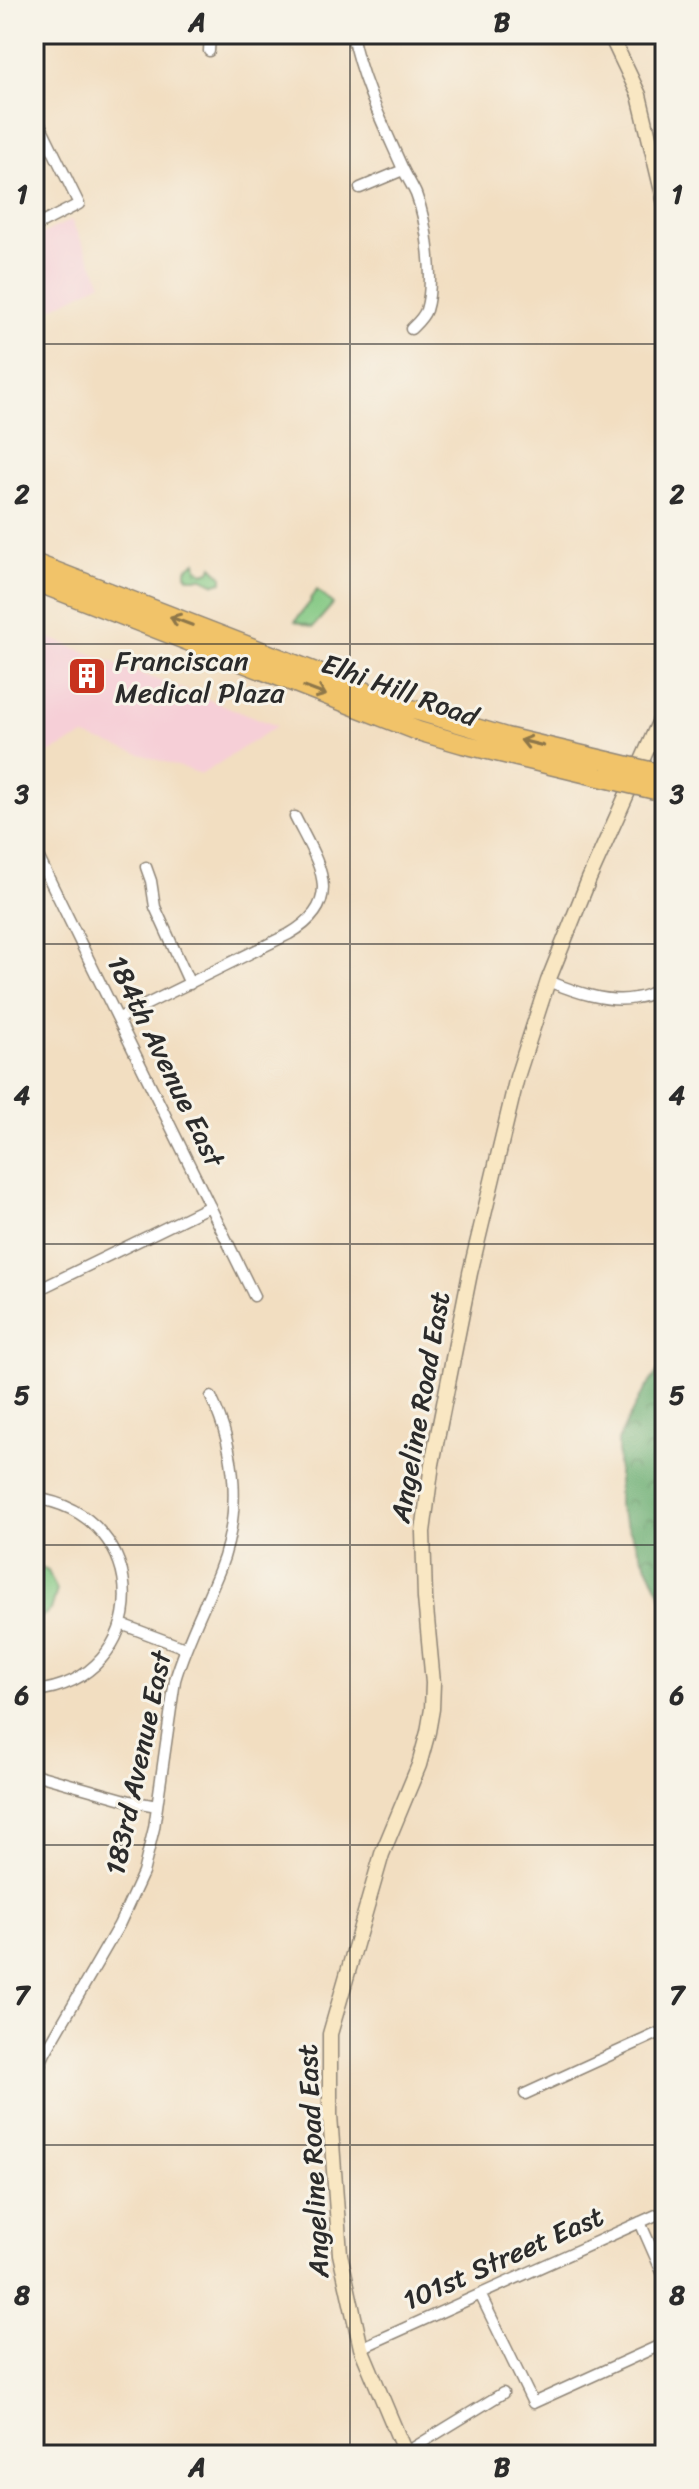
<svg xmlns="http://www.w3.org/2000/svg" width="699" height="2489" viewBox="0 0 699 2489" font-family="Sriracha,sans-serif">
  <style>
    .built { fill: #f6cfd7 }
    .grass { fill: #81c781; stroke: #567956; stroke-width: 2 }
    .forest { fill: url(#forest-crowns); stroke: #4a6c4d; stroke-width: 2 }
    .park { fill: url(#park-tufts); stroke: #567956; stroke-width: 2 }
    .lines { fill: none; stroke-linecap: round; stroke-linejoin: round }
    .street-casing { stroke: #8e8476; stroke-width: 13 }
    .secondary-casing { stroke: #8e8476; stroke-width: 17 }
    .highway-casing { stroke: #8e8476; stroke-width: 21 }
    .street { stroke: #fff; stroke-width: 10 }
    .secondary { stroke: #f9e7c3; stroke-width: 14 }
    .highway { stroke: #f1c369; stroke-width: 18 }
    .highway-bridge-casing { stroke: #8e8476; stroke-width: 21; stroke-linecap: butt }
    .highway-bridge { stroke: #f1c369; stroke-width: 18 }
    .oneway { stroke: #8e774a }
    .grid { fill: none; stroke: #2b2b2b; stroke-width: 2; stroke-opacity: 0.55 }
    .labels { text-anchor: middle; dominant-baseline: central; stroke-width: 6; stroke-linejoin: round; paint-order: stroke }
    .poi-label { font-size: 28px; fill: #2b2b2b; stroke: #f7f3e8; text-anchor: start }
    .street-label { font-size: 28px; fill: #2b2b2b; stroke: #f7f3e8 }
    .neatline { fill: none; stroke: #2b2b2b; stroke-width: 3 }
    .grid-label { font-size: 26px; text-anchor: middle; font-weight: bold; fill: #2b2b2b }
  </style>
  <defs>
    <pattern id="forest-crowns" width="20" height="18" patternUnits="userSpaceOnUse" patternTransform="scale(2)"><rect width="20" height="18" fill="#68ac6f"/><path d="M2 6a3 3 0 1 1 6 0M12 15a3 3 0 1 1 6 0" fill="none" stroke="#568c5b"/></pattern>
    <pattern id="park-tufts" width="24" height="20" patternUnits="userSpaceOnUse" patternTransform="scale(2)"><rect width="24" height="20" fill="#81c781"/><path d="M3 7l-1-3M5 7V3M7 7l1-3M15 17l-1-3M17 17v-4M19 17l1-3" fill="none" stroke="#6aa26a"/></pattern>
  </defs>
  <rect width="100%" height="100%" fill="#f7f3e8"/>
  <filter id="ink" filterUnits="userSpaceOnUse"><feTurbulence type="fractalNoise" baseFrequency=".0125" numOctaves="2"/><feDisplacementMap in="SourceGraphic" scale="16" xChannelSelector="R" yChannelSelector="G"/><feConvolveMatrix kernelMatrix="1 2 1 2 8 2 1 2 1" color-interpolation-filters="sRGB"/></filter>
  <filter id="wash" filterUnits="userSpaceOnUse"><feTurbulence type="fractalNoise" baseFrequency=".006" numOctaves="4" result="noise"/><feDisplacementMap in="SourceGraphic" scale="32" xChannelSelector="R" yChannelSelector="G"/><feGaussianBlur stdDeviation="1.8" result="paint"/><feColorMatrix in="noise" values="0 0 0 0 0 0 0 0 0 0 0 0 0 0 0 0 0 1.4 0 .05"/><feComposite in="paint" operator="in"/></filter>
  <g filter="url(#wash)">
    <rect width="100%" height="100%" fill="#f2dec1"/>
    <path class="built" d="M71,220L102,283L34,317V238Z
      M34,632L277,726L202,774L84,736L34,760Z"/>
    <path class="grass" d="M317,590L333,604L313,627L295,621L311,601L310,599Z"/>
    <path class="forest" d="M665,1361V1603L618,1506V1440L639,1398Z"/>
    <path class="park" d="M196,562L197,568L203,573L210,571L212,566L222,576V582L215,584L203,578H189L186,574V569Z
      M34,1565L48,1571L57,1590L51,1610L34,1622Z"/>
  </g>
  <g filter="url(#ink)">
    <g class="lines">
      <g class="street-casing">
        <path id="street" d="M352,34C361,80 383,124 402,167C406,176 412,185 416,194C427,222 435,281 426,310C423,318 417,323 411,329
          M209,51L210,34
          M34,112L79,204L34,227
          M360,188L403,170
          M34,848L254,1296
          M146,867L151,881L155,907L190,984
          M548,981C573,991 608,1004 635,998C646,997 656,991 665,986
          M119,1018L289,934C347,901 318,863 295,817
          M34,1289L44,1287L210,1206
          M34,1498C156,1515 154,1679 34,1691
          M121,1624L185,1648
          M34,1774L130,1801L157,1806
          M664,1971L665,1974
          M34,2078L45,2053L119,1925L143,1873L154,1828L175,1680C186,1642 204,1608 219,1571C242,1513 237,1452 211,1397
          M525,2094L665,2030
          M640,2222L665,2279
          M481,2296L533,2403L665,2343
          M361,2348L665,2211
          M405,2453L503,2393"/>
      </g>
      <g class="secondary-casing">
        <path id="secondary" d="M610,34L639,95L665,204
          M406,2455L361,2348L340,2254L330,2115V2034L382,1854L419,1765L428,1732L432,1709L433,1683L425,1598L423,1532L432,1464L470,1273L517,1077L548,981L589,879L665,709"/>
      </g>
      <g class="highway-casing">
        <path id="highway" d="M34,563L411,709L506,737L608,761
          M34,581L418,731L463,744L600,777"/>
      </g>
      <use href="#street" class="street"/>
      <use href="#secondary" class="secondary"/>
      <use href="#highway" class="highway"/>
      <g class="highway-bridge-casing">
        <path id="highway-bridge" d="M608,761L662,774
          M600,777L655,790"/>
      </g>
      <use href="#highway-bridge" class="highway-bridge"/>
    </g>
    <defs><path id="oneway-shaft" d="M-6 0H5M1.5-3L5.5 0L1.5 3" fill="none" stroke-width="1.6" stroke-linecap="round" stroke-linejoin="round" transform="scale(2)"/></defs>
    <g class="oneway">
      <use href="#oneway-shaft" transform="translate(181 621) rotate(-159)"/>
      <use href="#oneway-shaft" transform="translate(315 691) rotate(21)"/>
      <use href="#oneway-shaft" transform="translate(532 743) rotate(-166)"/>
    </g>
  </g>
  <path class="grid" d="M350,34V2455M34,344H665M34,644H665M34,944H665M34,1244H665M34,1545H665M34,1845H665M34,2145H665"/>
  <defs>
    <g id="building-square" transform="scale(2)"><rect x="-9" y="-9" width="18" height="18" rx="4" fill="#c8321e" stroke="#f7f3e8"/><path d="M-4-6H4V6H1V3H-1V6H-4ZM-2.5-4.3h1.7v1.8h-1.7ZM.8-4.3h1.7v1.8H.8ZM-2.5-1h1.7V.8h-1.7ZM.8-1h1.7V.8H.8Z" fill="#fff"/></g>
  </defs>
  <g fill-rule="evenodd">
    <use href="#building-square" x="87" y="676"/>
  </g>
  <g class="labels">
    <g class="poi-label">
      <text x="115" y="660">Franciscan<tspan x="115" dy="32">Medical Plaza</tspan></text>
    </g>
    <g class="street-label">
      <text transform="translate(400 690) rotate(20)">Elhi Hill Road</text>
      <text transform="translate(166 1061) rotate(64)">184th Avenue East</text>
      <text transform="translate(420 1407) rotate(-80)">Angeline Road East</text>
      <text transform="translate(138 1763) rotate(-78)">183rd Avenue East</text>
      <text transform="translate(313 2161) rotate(-93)">Angeline Road East</text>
      <text transform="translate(503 2258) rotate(-24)">101st Street East</text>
    </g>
  </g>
  <rect width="699" height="2489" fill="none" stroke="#f7f3e8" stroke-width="88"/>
  <rect x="44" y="44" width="611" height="2401" class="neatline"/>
  <g class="grid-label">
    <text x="197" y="31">A</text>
    <text x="502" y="31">B</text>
    <text x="22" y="203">1</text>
    <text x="677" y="203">1</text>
    <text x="22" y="503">2</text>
    <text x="677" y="503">2</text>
    <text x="22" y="803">3</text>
    <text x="677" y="803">3</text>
    <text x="22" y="1104">4</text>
    <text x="677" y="1104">4</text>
    <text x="22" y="1404">5</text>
    <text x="677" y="1404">5</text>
    <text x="22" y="1704">6</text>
    <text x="677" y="1704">6</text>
    <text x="22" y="2004">7</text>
    <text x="677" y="2004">7</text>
    <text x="22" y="2304">8</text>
    <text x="677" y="2304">8</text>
    <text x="197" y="2476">A</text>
    <text x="502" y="2476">B</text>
  </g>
</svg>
